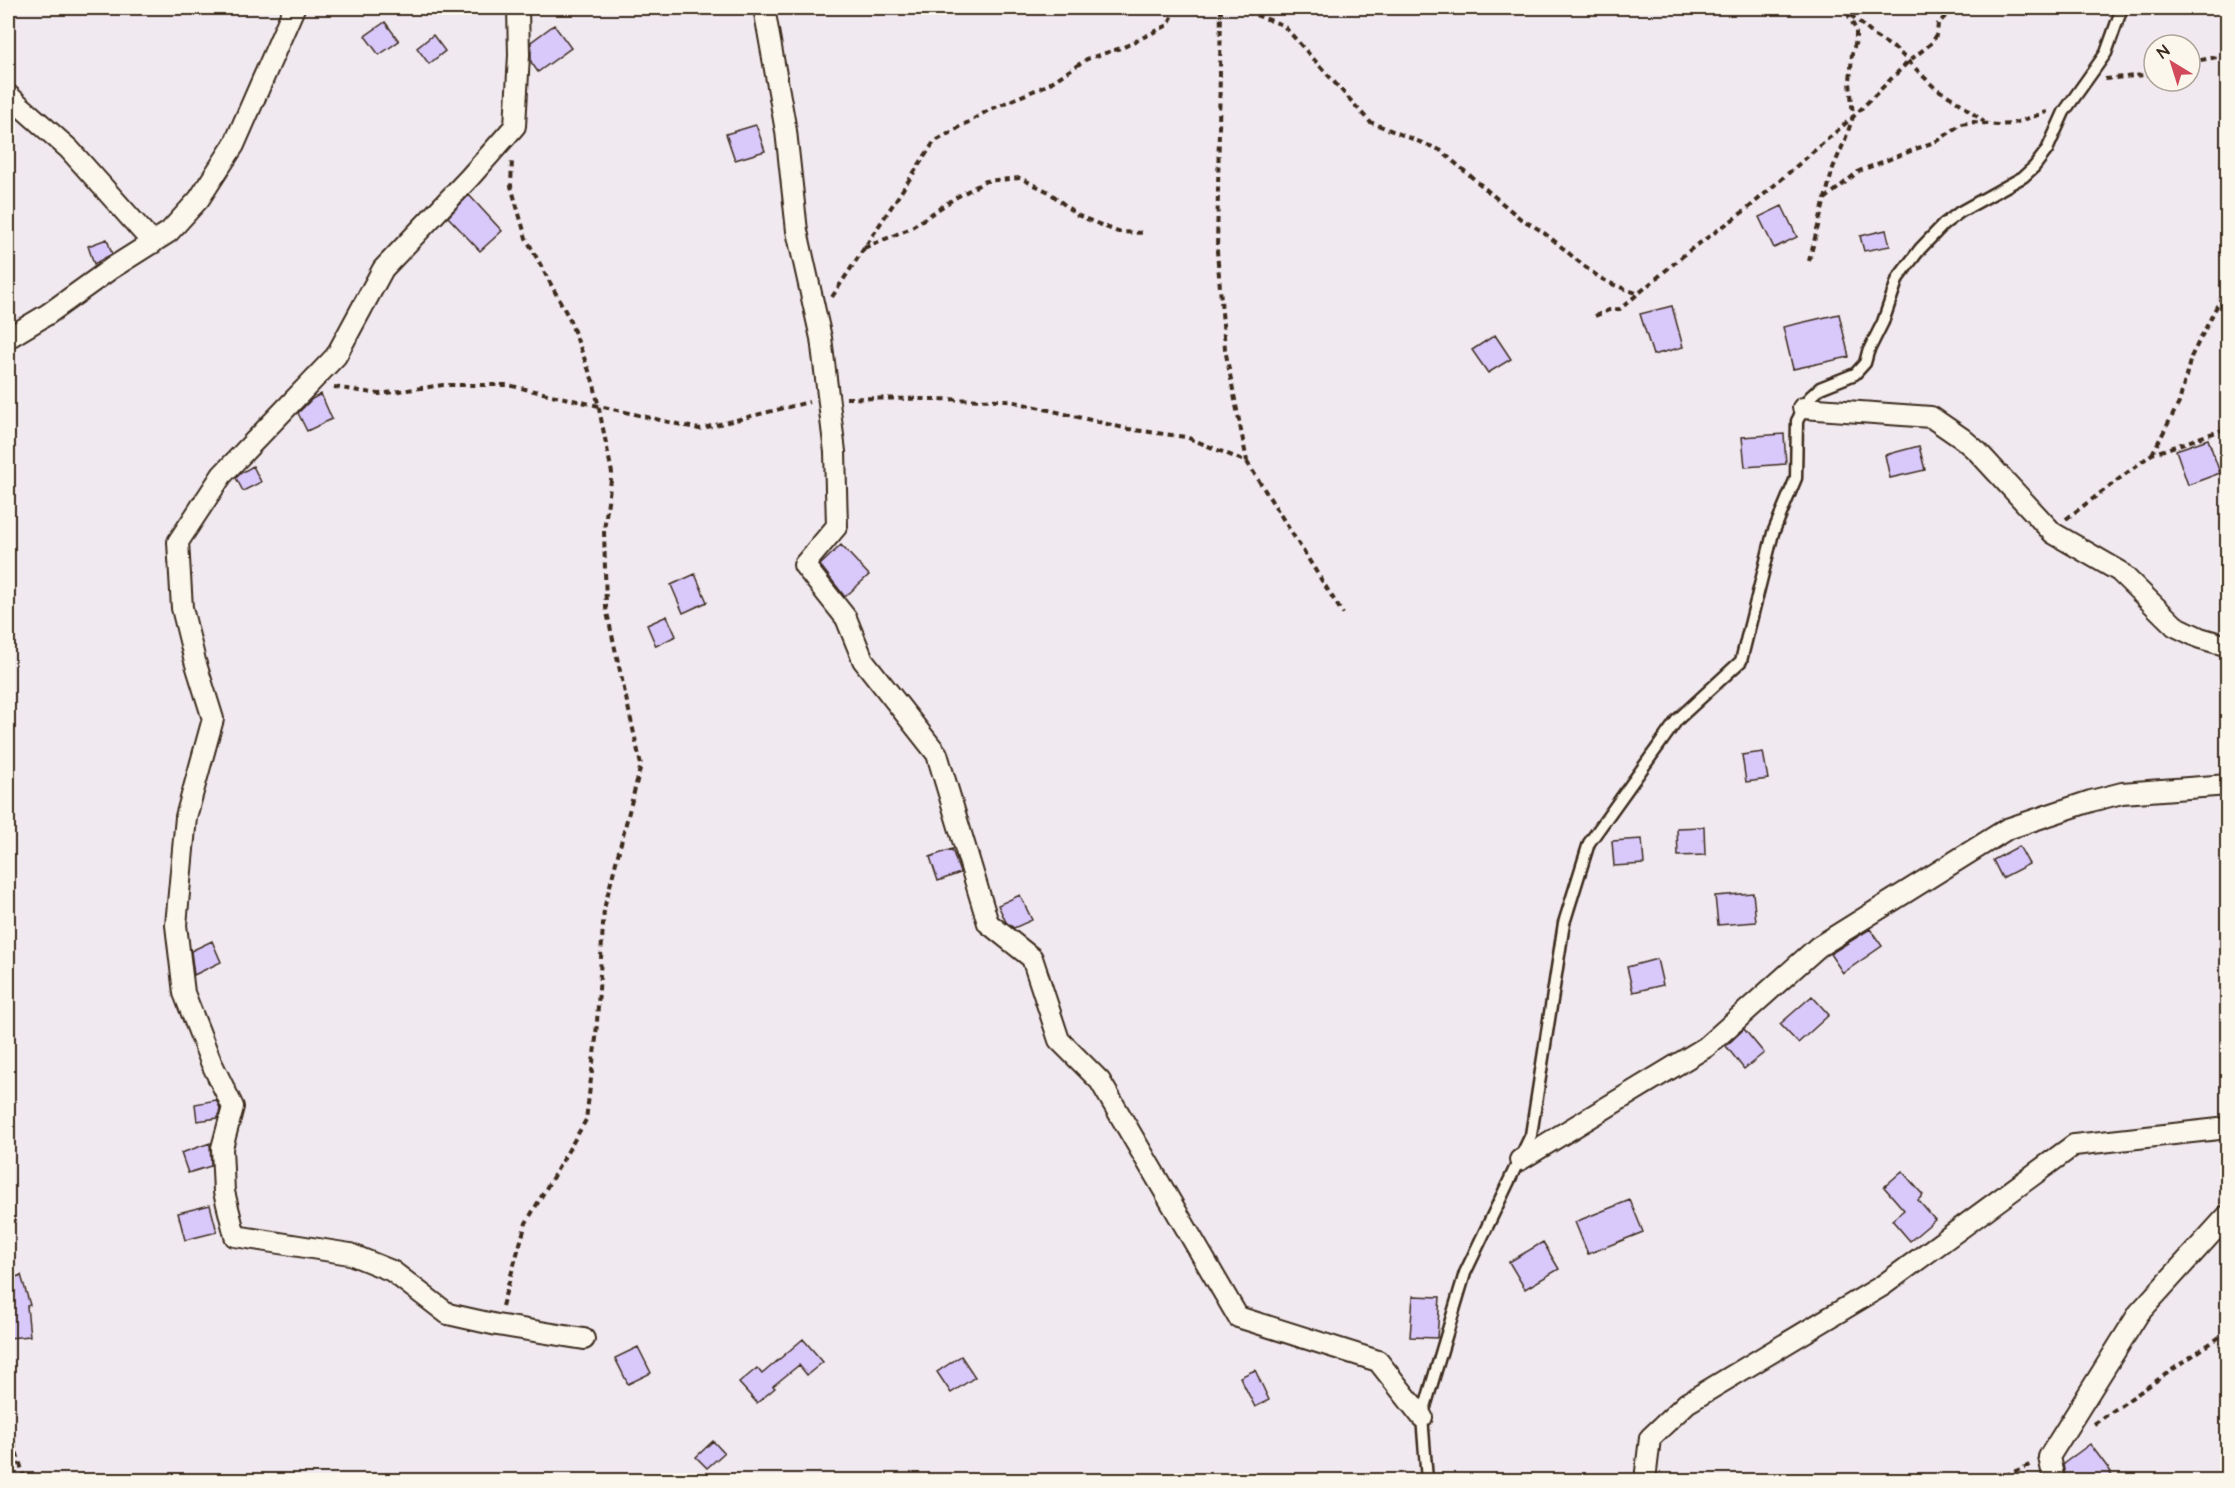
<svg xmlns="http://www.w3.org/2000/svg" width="2235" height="1488" viewBox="0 0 2235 1488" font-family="'Architects Daughter',sans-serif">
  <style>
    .building { fill: #d9c8fa; stroke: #3b2a1e; stroke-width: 1.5 }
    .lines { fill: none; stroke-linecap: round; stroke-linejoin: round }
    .service-casing { stroke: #3b2a1e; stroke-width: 15 }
    .minor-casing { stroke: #3b2a1e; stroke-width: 24 }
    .path { stroke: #3b2a1e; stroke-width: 4; stroke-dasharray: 6 4.5; stroke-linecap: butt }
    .service { stroke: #fbf7ec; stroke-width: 10 }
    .minor { stroke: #fbf7ec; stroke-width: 20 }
  </style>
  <rect width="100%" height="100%" fill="#f1e9f0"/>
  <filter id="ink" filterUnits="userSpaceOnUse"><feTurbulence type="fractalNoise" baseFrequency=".0167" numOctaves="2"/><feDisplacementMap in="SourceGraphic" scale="12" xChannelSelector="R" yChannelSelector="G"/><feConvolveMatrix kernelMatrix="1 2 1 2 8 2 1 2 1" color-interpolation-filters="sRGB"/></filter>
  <g filter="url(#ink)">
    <path class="building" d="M385,22L399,41L379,55L365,36Z
      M554,25L571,48L538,72L531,62V42Z
      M433,35L445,51L429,64L417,48Z
      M756,125L765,151L735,160L726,134Z
      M469,195L502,231L480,251L448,217Z
      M1782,206L1797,237L1774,248L1759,217Z
      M1886,230L1890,246L1864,251L1860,236Z
      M107,239L112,254L94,264L88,246Z
      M1672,306L1683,347L1653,355L1640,314Z
      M1839,314L1849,357L1793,369L1783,327Z
      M1495,335L1511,359L1488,373L1472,350Z
      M321,394L332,419L307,431L298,413L312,399Z
      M1784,434L1786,464L1745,467L1742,437Z
      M2208,439L2220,473L2188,485L2176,450Z
      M1919,446L1925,470L1890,478L1885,455Z
      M253,466L261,482L243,491L236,478L241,473Z
      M841,545L869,575L845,597L820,565Z
      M695,574L707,602L683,613L671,585Z
      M667,616L676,636L656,646L647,625Z
      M1763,752L1768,779L1746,782L1742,755Z
      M1704,827L1705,855L1678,856L1677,828Z
      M1642,839L1644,864L1614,866L1612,841Z
      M2019,846L2029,864L2002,878L1993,860Z
      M952,849L960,873L938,881L930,857Z
      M1753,893L1756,922L1718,925L1715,896Z
      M1020,895L1032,920L1014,928L1006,922L998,905Z
      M1870,929L1882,946L1843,973L1830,954Z
      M212,941L221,962L194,975L191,951Z
      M1657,959L1663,985L1633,992L1627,967Z
      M1812,996L1829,1015L1798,1043L1780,1024Z
      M1744,1029L1764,1053L1744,1069L1726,1046Z
      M216,1100L220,1108L218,1118L197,1121L195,1104Z
      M210,1143L211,1166L188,1173L181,1153Z
      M1902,1171L1923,1195L1918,1200L1935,1220L1910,1241L1892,1220L1904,1210L1884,1187Z
      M1630,1200L1643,1232L1588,1254L1575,1222Z
      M210,1205L217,1232L185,1240L178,1213Z
      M1543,1242L1559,1269L1525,1289L1509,1262Z
      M21,1275L30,1305L27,1306L30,1336L8,1338V1280Z
      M1413,1296L1440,1297L1437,1338L1410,1337Z
      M803,1339L823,1362L807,1375L799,1365L773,1386L775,1388L757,1403L739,1383L757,1368L762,1374Z
      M638,1347L651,1373L628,1384L615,1358Z
      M961,1356L975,1377L951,1393L937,1372Z
      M1255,1370L1269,1400L1255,1407L1240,1377Z
      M713,1441L724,1453L707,1468L696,1457Z
      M2090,1444L2111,1472L2110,1473L2115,1480H2069L2065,1476L2063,1464Z"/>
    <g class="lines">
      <g class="service-casing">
        <path id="service" d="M1427,1480L1422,1417L1465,1273L1531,1135L1564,923L1589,843L1677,720L1741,661L1773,533L1796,478L1797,421L1810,397L1820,388L1855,374L1865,363L1868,352L1883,322L1898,278L1920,249L1944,224L1960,212L2023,177L2034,167L2047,150L2064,112L2106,53L2122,8"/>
      </g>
      <g class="minor-casing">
        <path id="minor" d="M518,8L519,55L515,126L470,177L383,269L336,356L222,475L178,542L182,608L195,661L213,719L186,817L176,925L184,993L211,1062L233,1107L222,1148L224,1192L235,1236L350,1254L392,1271L448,1314L497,1325L584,1339
          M764,8L786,131L797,231L821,338L835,452L837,526L804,565L846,618L863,660L937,754L988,923L1032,958L1059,1040L1100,1081L1238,1317L1378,1361L1422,1417
          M8,95L69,149L153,243
          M8,338L48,314L112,268L169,232L199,199L234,145L294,8
          M1803,408L1931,417L1963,439L1978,452L2053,533L2119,571L2175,626L2200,638L2228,646
          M1520,1160L1706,1047L1818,947L2007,829L2091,801L2122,793L2228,785
          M1645,1480L1650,1438L1687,1403L1882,1286L2074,1145L2228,1128
          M2054,1480L2049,1457L2139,1313L2228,1215"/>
      </g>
      <path class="path" d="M1221,8L1217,251L1225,349L1247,461
        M1236,8L1283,25L1370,122L1440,150L1522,220C1553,234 1575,263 1604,280C1615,286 1628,290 1639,294
        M1843,8L1876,37L1897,50L1935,88L1957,101L1984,122
        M2190,62L2228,55
        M2105,79L2154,74
        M1825,199L1859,171L1939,140L1961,124L1974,122L1997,125L2011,124L2047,112
        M864,248L909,229L955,198L986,181L1020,178L1049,192L1077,215L1118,232L1146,233
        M1809,261L1833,168L1845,140L1853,117L1850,82L1852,53L1856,41V30L1847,12
        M832,297L934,142L989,110L1047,85L1087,59L1124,47L1168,25L1176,8
        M1595,316L1609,310L1620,309L1690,250L1746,210L1853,117L1909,61L1933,42L1937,33L1938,24L1953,8
        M334,387L379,394L443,385H508L699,429L809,402
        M846,398L1007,400L1128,429L1186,437L1247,462L1343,614
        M2152,454L2179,403L2191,357L2220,300L2228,293
        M2066,519L2152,454L2228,428
        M502,1306L526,1223L586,1120L596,1038L604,909L641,765L606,608L604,530L612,473L594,384L569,318L526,238L511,186L512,160
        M2094,1424L2221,1336L2228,1334
        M8,1434L12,1438L25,1480
        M1995,1480L2032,1464"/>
      <use href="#service" class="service"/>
      <use href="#minor" class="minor"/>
    </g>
  </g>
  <rect width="2235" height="1488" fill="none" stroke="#fbf7ec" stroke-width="30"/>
  <rect x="15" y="15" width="2205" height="1458" fill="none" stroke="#3b2a1e" stroke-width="2" filter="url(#ink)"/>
  <g transform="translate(2172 63) rotate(322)"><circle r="28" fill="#fbf7ec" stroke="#aea59a" stroke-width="1.5"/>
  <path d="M0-4.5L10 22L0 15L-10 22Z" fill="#d1495b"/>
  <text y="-9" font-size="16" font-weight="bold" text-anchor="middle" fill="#3b2a1e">N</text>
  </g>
</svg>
